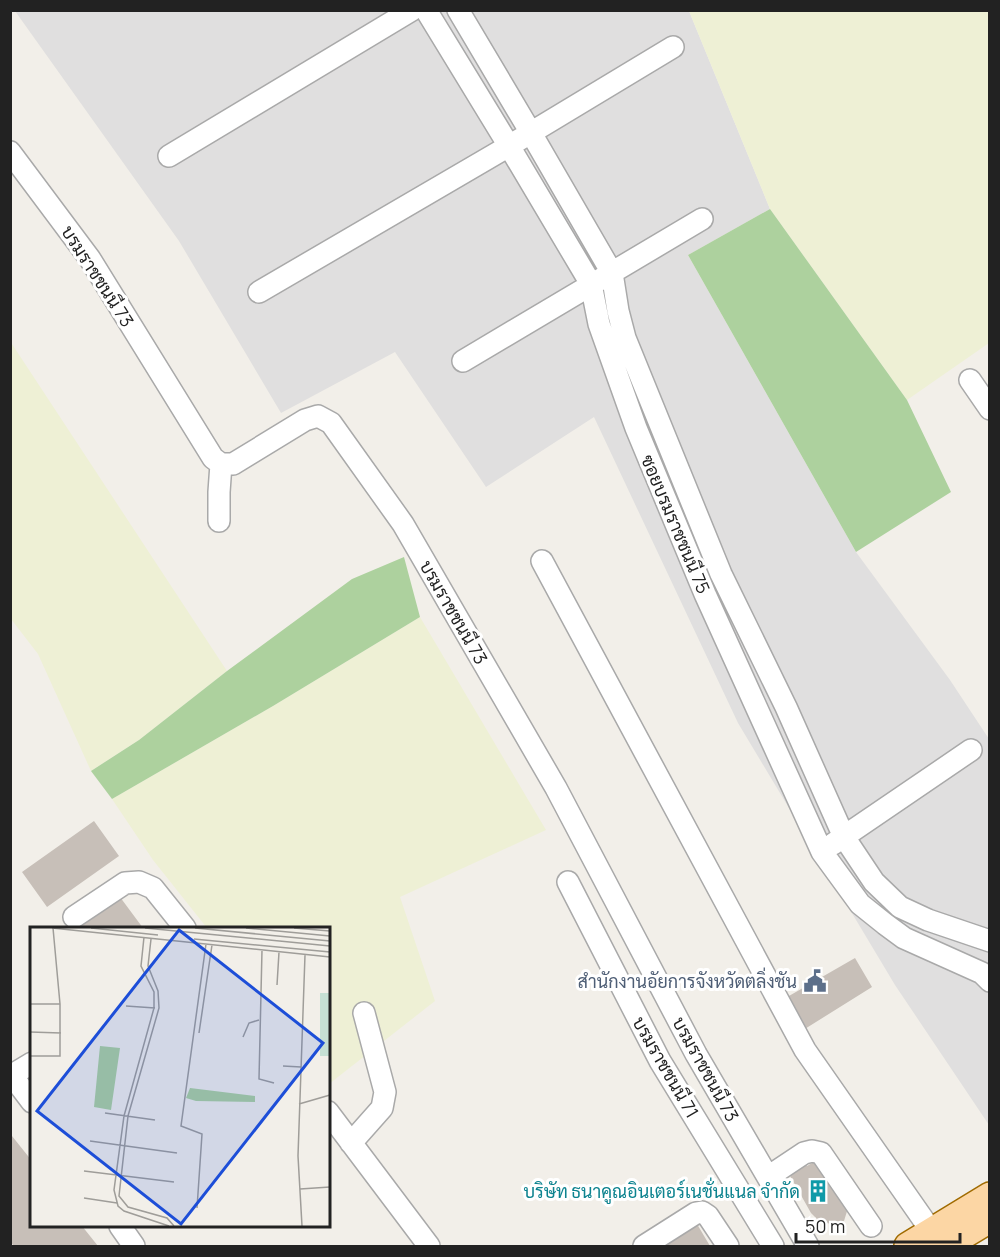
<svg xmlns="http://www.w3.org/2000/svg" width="1000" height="1257" viewBox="0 0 1000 1257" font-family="Manrope,Sarabun,sans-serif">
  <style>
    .residential { fill: #e0dfdf }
    .farmland { fill: #eef0d5 }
    .forest { fill: #add19e }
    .building { fill: #c7bfb8 }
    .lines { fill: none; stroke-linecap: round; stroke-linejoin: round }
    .minor-casing { stroke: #a9a9a9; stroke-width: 24 }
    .major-casing { stroke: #a06b00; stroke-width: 30 }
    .minor { stroke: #fff; stroke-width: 21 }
    .major { stroke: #fcd6a4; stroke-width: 27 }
    .labels { text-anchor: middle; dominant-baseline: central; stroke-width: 6; stroke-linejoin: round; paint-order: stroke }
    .street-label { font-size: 18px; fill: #222; stroke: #fff }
    .service-label { font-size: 18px; fill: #4e5e75; stroke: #fff; text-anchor: end }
    .culture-label { font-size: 18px; fill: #0d838f; stroke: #fff; text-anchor: end }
    .inset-road { fill: none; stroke: #9f9d99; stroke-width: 1.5 }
    .view { fill: #1d4ed8; fill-opacity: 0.15; stroke: #1d4ed8; stroke-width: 3 }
    .inset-edge { fill: none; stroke: #222; stroke-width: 3 }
  </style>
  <rect width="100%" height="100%" fill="#f2efe9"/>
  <path class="residential" d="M15,11H689L770,209L688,255L856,552L950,680L989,739V1125L895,985L738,723L594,417L486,487L395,352L281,413L179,241Z"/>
  <path class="farmland" d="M689,11H989V343L907,400L770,209Z
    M10,341L227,671L139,740L91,771L38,654L11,619Z
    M420,617L546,830L400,897L435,1001L329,1084L328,928H207L153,860L112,799L273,706Z"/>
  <path class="forest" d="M770,209L907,400L951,492L856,552L688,255Z
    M404,557L420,617L273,706L112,799L91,771L139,740L227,671L352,579Z"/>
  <path class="building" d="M94,821L119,856L47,907L22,872Z
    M120,897L143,928H77Z
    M855,958L872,987L800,1032L782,1000Z
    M12,1136L32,1161V1226H82L98,1246H14L10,1242V1138Z
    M819,1159L848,1208L844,1221L831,1224L819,1221L811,1213L789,1174L805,1163L807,1166Z
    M697,1224L710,1246H661Z"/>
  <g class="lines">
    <g class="minor-casing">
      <path id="minor" d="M426,10L509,146L591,284L599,324L636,428L705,594L822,852L860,904L885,924L904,938L982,973L990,981
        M458,10L531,133L612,273L618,311L625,338L721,574L786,707L844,837L874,882L900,907L928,920L990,941
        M10,152L90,259L213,458L221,464H233L305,420L318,416L331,423L403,524L556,788L696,1054L808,1246
        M169,156L412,10
        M259,292L509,146L673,47
        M463,361L702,219
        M970,380L990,409
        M219,521V492L221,464
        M542,561L805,1050L932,1232
        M833,844L971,750
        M568,882L660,1061L773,1246
        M74,917L125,883L139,882L153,888L185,928
        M10,1073L32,1102
        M12,1075L32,1063
        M328,1112L429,1246
        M351,1143L382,1108L385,1092L364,1013
        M768,1177L804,1153L812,1151L821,1153L871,1226
        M120,1226L134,1246
        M644,1246L696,1213L702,1212L708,1216L728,1246"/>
    </g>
    <g class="major-casing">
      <path id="major" d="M908,1246L990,1196
        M945,1246L990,1219"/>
    </g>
    <use href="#minor" class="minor"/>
    <use href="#major" class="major"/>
  </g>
  <defs>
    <g id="civic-bare" transform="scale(1.8)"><path d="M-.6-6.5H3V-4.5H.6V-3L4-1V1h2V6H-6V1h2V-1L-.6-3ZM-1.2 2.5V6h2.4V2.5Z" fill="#5c6f8a" stroke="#fff" stroke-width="2.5" paint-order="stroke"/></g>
    <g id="building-bare" transform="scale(1.8)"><path d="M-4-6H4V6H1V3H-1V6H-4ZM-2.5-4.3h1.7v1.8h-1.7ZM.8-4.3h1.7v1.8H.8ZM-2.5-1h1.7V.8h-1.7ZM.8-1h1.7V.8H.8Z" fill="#0f9aa8" stroke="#fff" stroke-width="2.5" paint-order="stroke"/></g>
  </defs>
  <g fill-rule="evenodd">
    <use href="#civic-bare" x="815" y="981"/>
    <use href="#building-bare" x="818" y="1191"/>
  </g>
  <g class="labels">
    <g class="street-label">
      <text transform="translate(98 276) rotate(57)">บรมราชชนนี 73</text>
      <text transform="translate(676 524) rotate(67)">ซอยบรมราชชนนี 75</text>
      <text transform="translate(454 612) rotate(60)">บรมราชชนนี 73</text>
      <text transform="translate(666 1067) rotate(60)">บรมราชชนนี 71</text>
      <text transform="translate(706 1069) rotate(61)">บรมราชชนนี 73</text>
    </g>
    <g class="service-label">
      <text x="797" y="981">สำนักงานอัยการจังหวัดตลิ่งชัน</text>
    </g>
    <g class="culture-label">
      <text x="800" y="1191">บริษัท ธนาคูณอินเตอร์เนชั่นแนล จำกัด</text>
    </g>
  </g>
  <g transform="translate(30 927)">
    <rect width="300" height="300" fill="#f2efe9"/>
    <path d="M70,119L90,121L81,183L64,180ZM160,161L225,169V175L166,174L156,171Z" fill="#add19e"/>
    <path d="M290,66H300V129H290Z" fill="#c6e0d4"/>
    <path class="inset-road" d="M22,1L300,30M61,1L128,8M115,1L300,19M165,1L300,14M216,1L300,9M264,1L300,4M114,10L111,39L124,65V81L94,189L84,263L88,279L94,284L139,299M121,12L118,39L128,64L129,81L98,189L89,269L98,280L137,291L144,299M164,12L300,25M232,23L229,152L244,156M247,58L249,25M0,77H30M96,79L125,81M0,105L31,106M169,106L182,18M213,110L219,96L229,93M1,129H30V77L23,1M253,139L271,140M269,177L300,168M75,186L125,193M60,214L147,226M54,244L144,255M270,262L300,260M54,271L87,276M167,281L172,207L151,199L176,17M272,299L268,229L275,28"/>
    <path class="view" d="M149,3L293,116L151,297L7,184Z"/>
    <rect width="300" height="300" class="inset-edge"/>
  </g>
  <rect width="1000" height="1257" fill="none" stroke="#222222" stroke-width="24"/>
  <path d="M796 1233v9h164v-9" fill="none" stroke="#222222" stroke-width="3"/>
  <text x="805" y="1233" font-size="18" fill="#222222" stroke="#ffffff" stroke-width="4.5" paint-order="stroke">50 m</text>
</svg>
